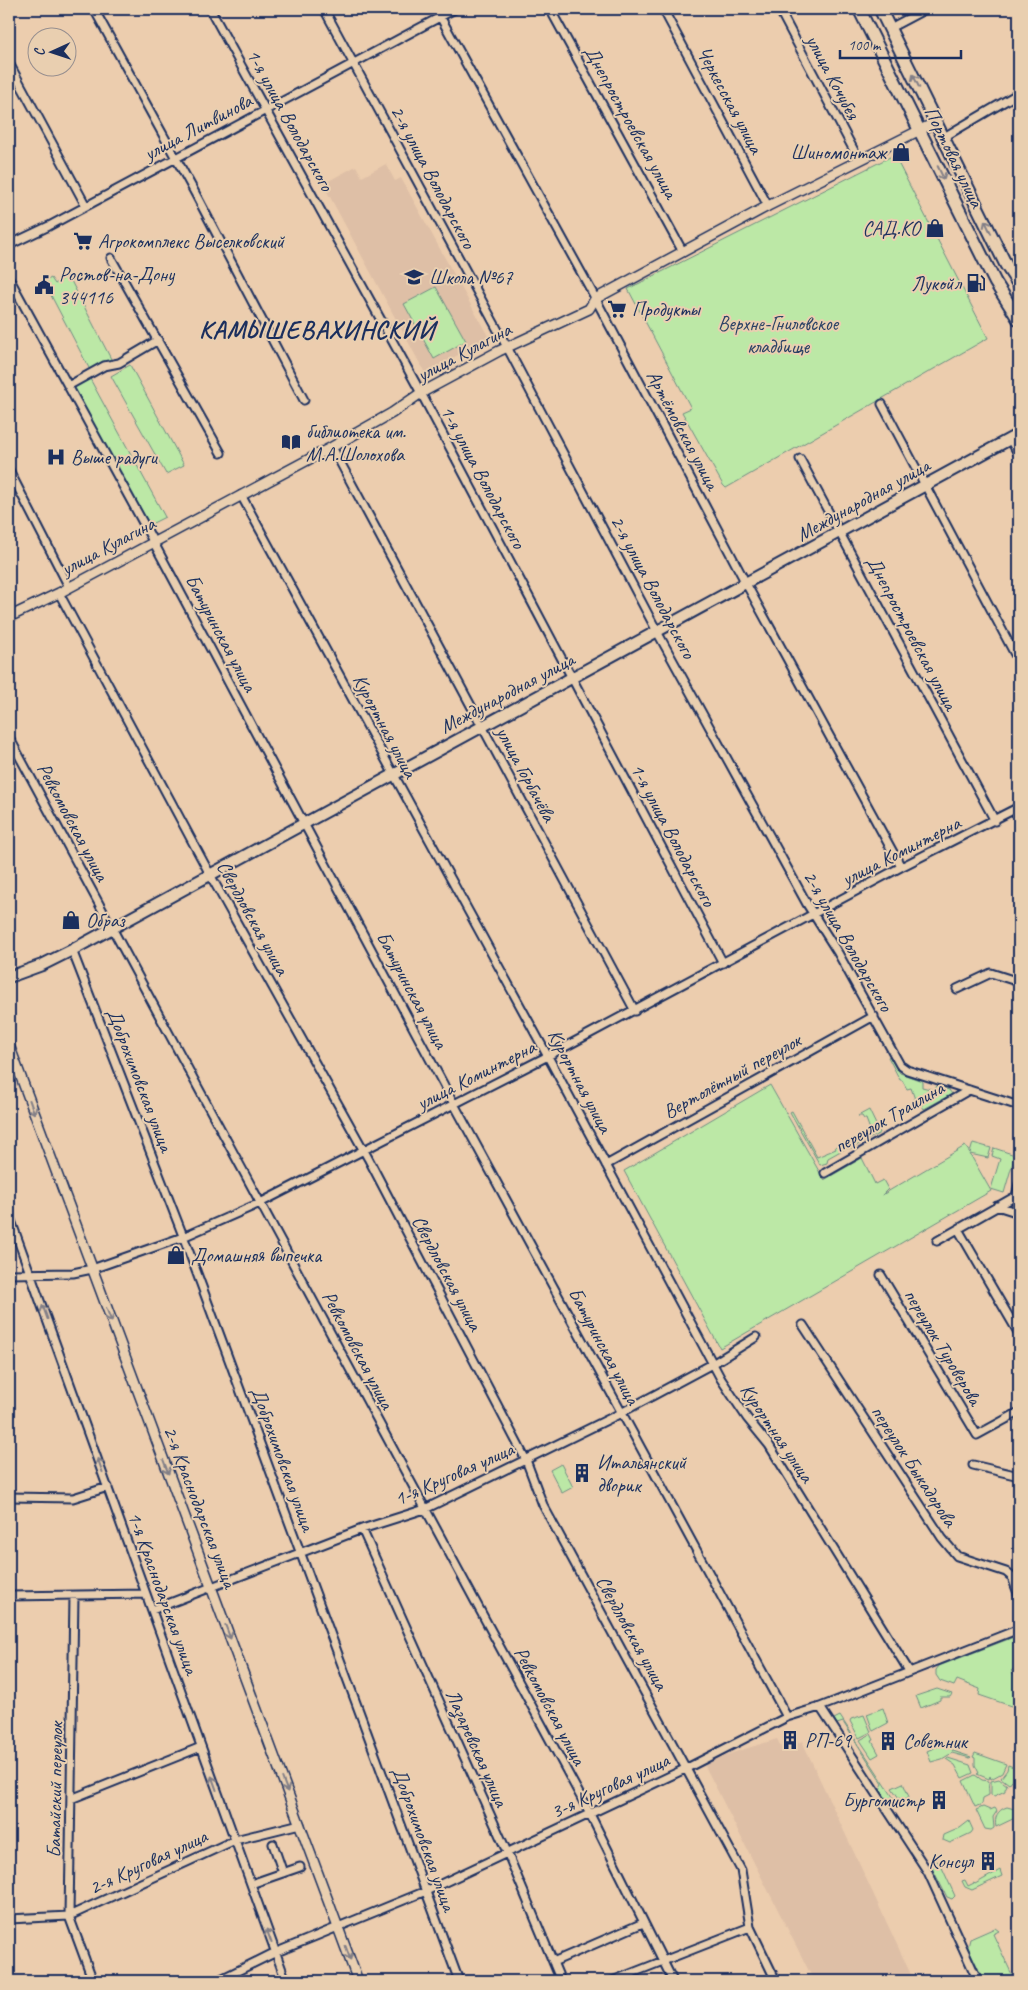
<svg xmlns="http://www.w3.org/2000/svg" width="1028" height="1990" viewBox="0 0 1028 1990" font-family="Caveat,sans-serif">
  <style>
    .built { fill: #debfa6 }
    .green { fill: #bce8a6; stroke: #6c8c82 }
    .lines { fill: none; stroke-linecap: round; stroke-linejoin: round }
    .minor-casing { stroke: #1b2f5e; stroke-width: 11 }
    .tertiary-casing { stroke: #1b2f5e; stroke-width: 12 }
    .secondary-casing { stroke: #1b2f5e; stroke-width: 14 }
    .primary-casing { stroke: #1b2f5e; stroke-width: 15 }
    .minor { stroke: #e9cfb0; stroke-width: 7 }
    .tertiary { stroke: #e9cfb0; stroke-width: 9 }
    .secondary { stroke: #e9cfb0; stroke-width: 10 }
    .primary { stroke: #e9cfb0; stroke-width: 11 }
    .oneway { stroke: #827f87 }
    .labels { text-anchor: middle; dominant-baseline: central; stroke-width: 4; stroke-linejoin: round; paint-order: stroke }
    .street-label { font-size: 20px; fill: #1b2f5e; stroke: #e9cfb0 }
    .poi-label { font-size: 20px; fill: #1b2f5e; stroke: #e9cfb0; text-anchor: start }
    .park-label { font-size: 20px; fill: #2b4265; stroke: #e9cfb0 }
    .district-label { font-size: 25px; font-weight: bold; letter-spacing: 1px; fill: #1b2f5e; stroke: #e9cfb0 }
  </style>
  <rect width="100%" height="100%" fill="#eccdae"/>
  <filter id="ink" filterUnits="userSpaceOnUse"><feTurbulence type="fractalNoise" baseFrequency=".02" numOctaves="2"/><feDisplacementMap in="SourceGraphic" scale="10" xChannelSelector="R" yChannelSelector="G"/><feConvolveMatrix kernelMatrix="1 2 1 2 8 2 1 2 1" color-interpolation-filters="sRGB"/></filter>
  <g filter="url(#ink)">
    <path class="built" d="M386,164L395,181L401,178L489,338L425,373L323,184L356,166L362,177Z
      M777,1739L783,1751L802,1741L913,1979L908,1981H814L703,1762Z"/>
    <path class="green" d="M894,155L988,338L726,488L723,485L682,412L691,408L628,289Z
      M68,275L111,359L90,370L44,282L51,278L55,284Z
      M436,287L466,341L434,359L404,304Z
      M130,365L184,465L166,474L111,376Z
      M89,377L165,517L147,526L70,387Z
      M889,1056L900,1073L922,1081V1087L934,1090L937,1086L949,1090L952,1094L924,1109L919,1101L916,1102L911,1088L907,1089L902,1080H900L888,1057Z
      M770,1085L824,1180L862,1158L875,1184L883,1180L888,1189L882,1195L965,1146L970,1153L973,1143L991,1148L988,1158L970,1154L991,1191L720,1348L624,1171Z
      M869,1110L880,1133L852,1148H846L828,1158L827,1163L820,1165L790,1112L792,1111L817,1157L836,1149L835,1147L841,1144L843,1147L851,1143L852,1145L872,1135L866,1119H864L862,1116H858Z
      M994,1148L1015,1155L1004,1193L991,1189L1000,1159L992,1156Z
      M561,1464L573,1487L562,1493L550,1470Z
      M1019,1635V1663L1011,1671L1019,1680V1703L1015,1702L1011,1706L979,1695L980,1689L957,1680L954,1686L940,1681L936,1675V1670L939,1666Z
      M937,1689L952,1694L950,1697H940V1700L921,1708L916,1696Z
      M883,1708L888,1723L873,1731L867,1714Z
      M864,1715L871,1732L859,1738L850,1721L851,1719Z
      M840,1716L897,1803L896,1804L892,1798L886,1799L880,1789L883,1784L843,1722L837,1724L834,1719Z
      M871,1734L874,1740L872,1741L879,1754L872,1758L860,1740Z
      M947,1742L953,1751L971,1757L970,1758L952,1753L942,1759L931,1762L927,1751Z
      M975,1753L1006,1764L1002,1773L991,1779L990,1776L989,1779L977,1774L979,1773L975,1765V1758L973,1757Z
      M948,1758L970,1765L973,1773L962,1778L955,1765L946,1759Z
      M1008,1765L1019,1769V1781L1012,1780L1009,1784L1001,1778L1007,1770Z
      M975,1775L982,1780L989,1781C988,1788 989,1789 989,1795L983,1798L982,1804L975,1807L963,1781Z
      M999,1779L1007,1785L1005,1789V1791L994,1796L991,1795V1781Z
      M903,1783L909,1797L901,1801L892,1788Z
      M983,1807L990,1810L995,1808L997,1811L993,1817L994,1828L991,1830L985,1829L976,1810Z
      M1007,1807L1018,1810L1019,1816L996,1827C994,1818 997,1810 1007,1807Z
      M969,1821L973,1830L971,1833L950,1843L943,1840L944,1835L960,1828Z
      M939,1861L955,1896L952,1899L947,1897L930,1864Z
      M1000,1870L1002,1876L972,1890L965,1887L962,1881L965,1880L968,1886L974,1883L975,1884Z
      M995,1928L999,1931L993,1934L1015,1981H984L968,1947L970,1939Z"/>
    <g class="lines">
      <g class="minor-casing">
        <path id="minor" d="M94,9L195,193L304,400
          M210,9L421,393L723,963
          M324,9L507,347L660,637L807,904L838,953L900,1065L907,1070L1019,1106
          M436,9L592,292L749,589L901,867
          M550,9L683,252
          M663,9L768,206
          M779,9L859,160
          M890,28L926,9
          M9,63L86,206
          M944,137L1019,93
          M9,245L49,226L455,9
          M111,258L221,453
          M9,278L147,530L454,1104L787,1717
          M68,386L104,366L119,363L158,340
          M882,404L1019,662
          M1010,439L1019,455
          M332,447L635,1011
          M800,459L995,821
          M9,470L69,587
          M241,495L552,1064L721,1379L747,1418L769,1445L909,1671
          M59,593L213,880L368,1158L526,1460L543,1505L741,1870L750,1927L776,1981
          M9,737L590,1814L673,1981
          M72,950L185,1241L459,1981
          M957,989L991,973L1019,982
          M606,1165L874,1016
          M825,1173L969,1090
          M997,1206L1019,1213
          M9,1215L286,1981
          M958,1229L1019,1334
          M937,1241L1016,1196L1019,1184
          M9,1274L73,1273L92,1269L183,1237L260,1203L548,1056L901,867L1019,807
          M881,1275L977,1435L1019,1412
          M803,1325L942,1538L957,1556L1006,1572L1012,1577L1019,1596
          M973,1465L1019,1476
          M9,1497L73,1498L108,1487
          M362,1529L507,1852L561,1981
          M9,1596L146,1594
          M74,1596L69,1916L93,1981
          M152,1610L362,1529L425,1509L617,1415L714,1363L756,1337
          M820,1707L928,1872L978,1981
          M71,1799L201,1747
          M273,1844L283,1873
          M251,1884L300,1867
          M9,1919L69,1916L235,1840L300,1824
          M553,1962L643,1923
          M217,1981L272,1954L426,1891L687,1768L787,1717L820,1707L1019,1629
          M612,1981L750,1927"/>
      </g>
      <g class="tertiary-casing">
        <path id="tertiary" d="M9,617L59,593L332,447L392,413L421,393L499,351L589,309L595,299L768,206L936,122
          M9,1045L358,1981"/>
      </g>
      <g class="secondary-casing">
        <path id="secondary" d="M9,977L42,965L72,950L1019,434"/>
      </g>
      <g class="primary-casing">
        <path id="primary" d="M859,9L995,282L1019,320
          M880,9L1006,265L1019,285"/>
      </g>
      <use href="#minor" class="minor"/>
      <use href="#tertiary" class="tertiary"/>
      <use href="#secondary" class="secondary"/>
      <use href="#primary" class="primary"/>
    </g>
    <defs><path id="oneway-shaft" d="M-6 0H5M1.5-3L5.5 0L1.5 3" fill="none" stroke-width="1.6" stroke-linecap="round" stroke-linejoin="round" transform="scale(1.25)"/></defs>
    <g class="oneway">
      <use href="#oneway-shaft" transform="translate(916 81) rotate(-116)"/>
      <use href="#oneway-shaft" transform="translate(941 173) rotate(64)"/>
      <use href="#oneway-shaft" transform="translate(988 227) rotate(-116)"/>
      <use href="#oneway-shaft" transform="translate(32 1107) rotate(70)"/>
      <use href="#oneway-shaft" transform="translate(45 1312) rotate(-110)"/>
      <use href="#oneway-shaft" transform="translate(109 1315) rotate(69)"/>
      <use href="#oneway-shaft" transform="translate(100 1465) rotate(-110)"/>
      <use href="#oneway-shaft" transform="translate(166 1467) rotate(69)"/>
      <use href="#oneway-shaft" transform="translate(228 1632) rotate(69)"/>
      <use href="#oneway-shaft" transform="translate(214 1783) rotate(-110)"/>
      <use href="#oneway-shaft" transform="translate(285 1785) rotate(69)"/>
      <use href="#oneway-shaft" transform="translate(269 1936) rotate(-110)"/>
      <use href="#oneway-shaft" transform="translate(348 1953) rotate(70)"/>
    </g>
  </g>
  <defs>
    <g id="shop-bare" transform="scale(1.5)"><path d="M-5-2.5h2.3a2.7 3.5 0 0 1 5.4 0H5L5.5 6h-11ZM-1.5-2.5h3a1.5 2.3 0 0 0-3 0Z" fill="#1b2f5e" stroke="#e9cfb0" stroke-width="2.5" paint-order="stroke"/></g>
    <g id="supermarket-bare" transform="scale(1.5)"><path d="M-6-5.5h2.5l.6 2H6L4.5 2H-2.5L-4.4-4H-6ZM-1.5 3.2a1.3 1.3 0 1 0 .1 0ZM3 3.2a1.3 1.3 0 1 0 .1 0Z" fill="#1b2f5e" stroke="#e9cfb0" stroke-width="2.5" paint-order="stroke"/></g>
    <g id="school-bare" transform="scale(1.5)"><path d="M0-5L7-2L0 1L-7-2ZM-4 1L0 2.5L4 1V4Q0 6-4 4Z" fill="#1b2f5e" stroke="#e9cfb0" stroke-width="2.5" paint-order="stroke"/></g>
    <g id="fuel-bare" transform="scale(1.5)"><path d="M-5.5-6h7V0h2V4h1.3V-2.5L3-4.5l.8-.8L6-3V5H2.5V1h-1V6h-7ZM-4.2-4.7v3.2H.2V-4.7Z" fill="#1b2f5e" stroke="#e9cfb0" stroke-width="2.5" paint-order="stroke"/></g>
    <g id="civic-bare" transform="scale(1.5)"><path d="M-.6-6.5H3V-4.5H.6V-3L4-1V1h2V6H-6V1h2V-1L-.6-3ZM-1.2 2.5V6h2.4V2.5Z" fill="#1b2f5e" stroke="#e9cfb0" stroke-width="2.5" paint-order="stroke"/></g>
    <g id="library-bare" transform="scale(1.5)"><path d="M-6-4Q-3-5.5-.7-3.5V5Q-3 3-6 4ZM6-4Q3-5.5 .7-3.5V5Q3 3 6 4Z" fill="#1b2f5e" stroke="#e9cfb0" stroke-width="2.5" paint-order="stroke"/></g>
    <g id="hospital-bare" transform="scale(1.5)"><path d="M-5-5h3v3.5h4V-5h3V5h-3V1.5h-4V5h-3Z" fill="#1b2f5e" stroke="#e9cfb0" stroke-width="2.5" paint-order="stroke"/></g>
    <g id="building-bare" transform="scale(1.5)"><path d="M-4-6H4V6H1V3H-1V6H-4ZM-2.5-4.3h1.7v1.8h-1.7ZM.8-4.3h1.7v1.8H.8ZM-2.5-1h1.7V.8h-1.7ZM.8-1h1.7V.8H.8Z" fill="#1b2f5e" stroke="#e9cfb0" stroke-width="2.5" paint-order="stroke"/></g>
  </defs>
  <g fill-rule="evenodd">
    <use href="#shop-bare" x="901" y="152"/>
    <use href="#shop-bare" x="935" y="228"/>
    <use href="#supermarket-bare" x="83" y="241"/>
    <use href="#school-bare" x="414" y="277"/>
    <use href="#fuel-bare" x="976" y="283"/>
    <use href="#civic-bare" x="44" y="285"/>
    <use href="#supermarket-bare" x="617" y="309"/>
    <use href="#library-bare" x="291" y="442"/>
    <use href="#hospital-bare" x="56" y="457"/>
    <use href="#shop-bare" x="71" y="920"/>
    <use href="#shop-bare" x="176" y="1255"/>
    <use href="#building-bare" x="582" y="1473"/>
    <use href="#building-bare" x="790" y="1740"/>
    <use href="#building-bare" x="888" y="1741"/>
    <use href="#building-bare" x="939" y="1800"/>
    <use href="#building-bare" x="988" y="1861"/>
  </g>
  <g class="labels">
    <g class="street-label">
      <text transform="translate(833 77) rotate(62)">улица Кочубея</text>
      <text transform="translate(730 100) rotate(62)">Черкесская улица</text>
      <text transform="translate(290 120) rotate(61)">1-я улица Володарского</text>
      <text transform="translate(631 122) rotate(61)">Днепростроевская улица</text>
      <text transform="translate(198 127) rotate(-28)">улица Литвинова</text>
      <text transform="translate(954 157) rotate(64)">Портовая улица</text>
      <text transform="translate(433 177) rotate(62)">2-я улица Володарского</text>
      <text transform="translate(464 352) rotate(-28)">улица Кулагина</text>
      <text transform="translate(683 430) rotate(62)">Артёмовская улица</text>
      <text transform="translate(483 477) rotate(62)">1-я улица Володарского</text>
      <text transform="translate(863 500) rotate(-29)">Международная улица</text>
      <text transform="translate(108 546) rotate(-28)">улица Кулагина</text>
      <text transform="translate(653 587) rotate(62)">2-я улица Володарского</text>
      <text transform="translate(221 633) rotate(62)">Батуринская улица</text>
      <text transform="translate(912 633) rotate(62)">Днепростроевская улица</text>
      <text transform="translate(507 693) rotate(-28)">Международная улица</text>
      <text transform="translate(385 726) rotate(62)">Курортная улица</text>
      <text transform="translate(526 774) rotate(62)">улица Горбачёва</text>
      <text transform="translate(73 822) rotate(62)">Ревкомовская улица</text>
      <text transform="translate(673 835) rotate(62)">1-я улица Володарского</text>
      <text transform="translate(901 851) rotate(-27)">улица Коминтерна</text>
      <text transform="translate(253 918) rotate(61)">Свердловская улица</text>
      <text transform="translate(848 941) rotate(60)">2-я улица Володарского</text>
      <text transform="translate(412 990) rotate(62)">Батуринская улица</text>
      <text transform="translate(476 1075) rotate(-27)">улица Коминтерна</text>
      <text transform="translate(732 1076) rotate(-29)">Вертолётный переулок</text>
      <text transform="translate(140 1080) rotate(69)">Доброхимовская улица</text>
      <text transform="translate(580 1081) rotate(62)">Курортная улица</text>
      <text transform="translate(889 1117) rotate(-30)">переулок Траилина</text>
      <text transform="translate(447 1273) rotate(62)">Свердловская улица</text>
      <text transform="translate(604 1346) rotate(62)">Батуринская улица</text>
      <text transform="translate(943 1347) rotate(59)">переулок Туроверова</text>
      <text transform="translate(358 1350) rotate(62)">Ревкомовская улица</text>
      <text transform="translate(777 1433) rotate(56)">Курортная улица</text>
      <text transform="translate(283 1459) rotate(70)">Доброхимовская улица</text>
      <text transform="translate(914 1466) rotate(57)">переулок Быкадорова</text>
      <text transform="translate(454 1474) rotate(-24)">1-я Круговая улица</text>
      <text transform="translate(200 1507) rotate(69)">2-я Краснодарская улица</text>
      <text transform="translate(163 1593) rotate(70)">1-я Краснодарская улица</text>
      <text transform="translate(632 1633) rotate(61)">Свердловская улица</text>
      <text transform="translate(550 1706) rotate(62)">Ревкомовская улица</text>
      <text transform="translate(477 1748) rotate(66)">Лазаревская улица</text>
      <text transform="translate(610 1786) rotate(-25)">3-я Круговая улица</text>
      <text transform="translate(55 1790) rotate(-89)">Батайский переулок</text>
      <text transform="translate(424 1839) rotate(70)">Доброхимовская улица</text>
      <text transform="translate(148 1862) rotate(-25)">2-я Круговая улица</text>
    </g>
    <g class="poi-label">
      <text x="886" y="152" text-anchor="end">Шиномонтаж</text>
      <text x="920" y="228" text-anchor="end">САД.КО</text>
      <text x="98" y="241">Агрокомплекс Выселковский</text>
      <text x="59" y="274">Ростов-на-Дону<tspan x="59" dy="23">344116</tspan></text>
      <text x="429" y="277">Школа №67</text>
      <text x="961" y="283" text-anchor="end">Лукойл</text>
      <text x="632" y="309">Продукты</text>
      <text x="306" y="431">библиотека им.<tspan x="306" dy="23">М.А.Шолохова</tspan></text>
      <text x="71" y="457">Выше радуги</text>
      <text x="86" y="920">Образ</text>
      <text x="191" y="1255">Домашняя выпечка</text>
      <text x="597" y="1462">Итальянский<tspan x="597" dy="23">дворик</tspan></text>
      <text x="805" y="1740">РП-69</text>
      <text x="903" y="1741">Советник</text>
      <text x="924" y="1800" text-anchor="end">Бургомистр</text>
      <text x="973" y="1861" text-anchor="end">Консул</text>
    </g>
    <g class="park-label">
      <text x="778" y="323">Верхне-Гниловское<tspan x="778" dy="23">кладбище</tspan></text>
    </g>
    <g class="district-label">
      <text x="317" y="330">КАМЫШЕВАХИНСКИЙ</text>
    </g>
  </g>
  <rect width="1028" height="1990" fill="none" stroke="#e9cfb0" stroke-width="30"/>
  <rect x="15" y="15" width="998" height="1960" fill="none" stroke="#1b2f5e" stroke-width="2" filter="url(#ink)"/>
  <g transform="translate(52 52) rotate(267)"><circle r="24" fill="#e9cfb0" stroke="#978f8f"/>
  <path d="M0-4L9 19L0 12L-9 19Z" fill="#1b2f5e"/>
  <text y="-8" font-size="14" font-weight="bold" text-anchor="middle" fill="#1b2f5e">С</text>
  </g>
  <path d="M840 50v8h121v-8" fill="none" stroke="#1b2f5e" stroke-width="2.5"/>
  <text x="848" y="50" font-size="15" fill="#1b2f5e" stroke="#e9cfb0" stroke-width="4" paint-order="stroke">100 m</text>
</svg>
